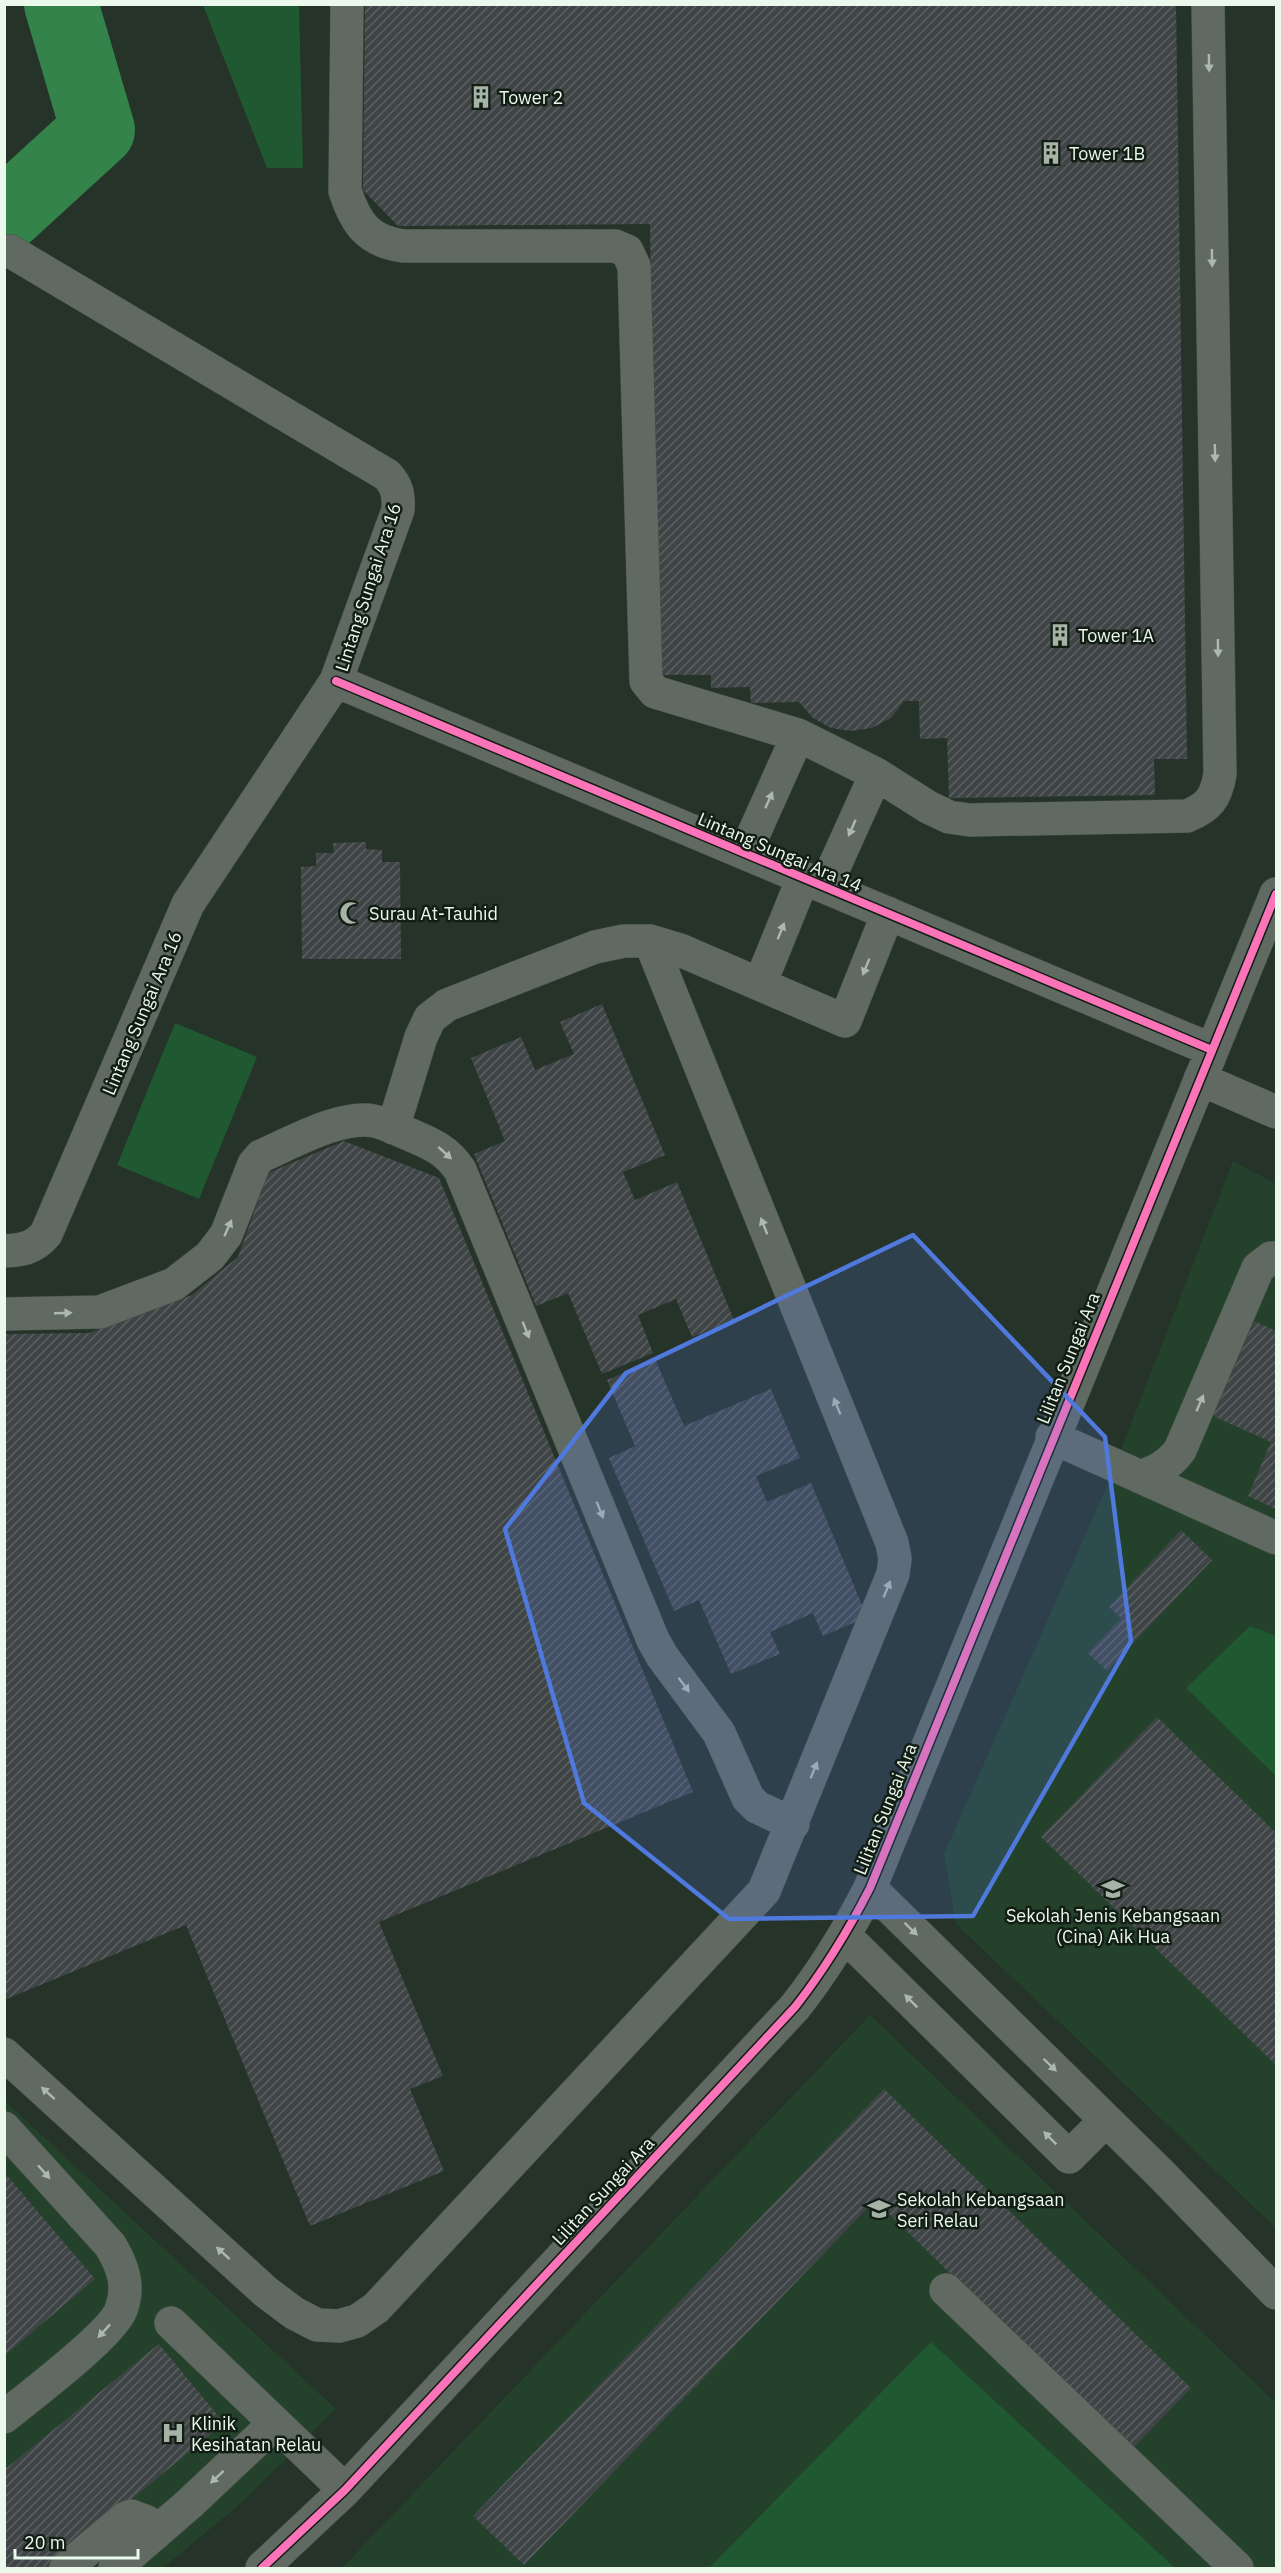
<svg xmlns="http://www.w3.org/2000/svg" width="1281" height="2573" viewBox="0 0 1281 2573" font-family="'IBM Plex Sans',sans-serif">
  <style>
    .built { fill: #24422b }
    .green { fill: #205832 }
    .lines { fill: none; stroke-linecap: round; stroke-linejoin: round }
    .river { stroke: #34834b; stroke-width: 74 }
    .building { fill: url(#building-hatch) }
    .minor-casing { stroke: #424f45; stroke-width: 34 }
    .minor { stroke: #606a62; stroke-width: 33 }
    .cycleway-casing { stroke: #121d14; stroke-width: 11 }
    .cycleway { stroke: #fb73b8; stroke-width: 8 }
    .oneway { fill: #acb9ae }
    .marked { fill: #5079dd; fill-opacity: 0.2; stroke: #5079dd; stroke-width: 4.5; stroke-linejoin: round }
    .labels { text-anchor: middle; dominant-baseline: central; stroke-width: 5; stroke-linejoin: round; paint-order: stroke }
    .poi-label { font-size: 18px; fill: #eaf9ec; stroke: #121d14; text-anchor: start }
    .street-label { font-size: 18px; fill: #eaf9ec; stroke: #121d14 }
  </style>
  <defs>
    <pattern id="building-hatch" width="6" height="6" patternUnits="userSpaceOnUse" patternTransform="scale(1.5)"><rect width="6" height="6" fill="#3f4546"/><path d="M-1 1l2-2M0 6l6-6M5 7l2-2" fill="none" stroke="#5b6161"/></pattern>
  </defs>
  <rect width="100%" height="100%" fill="#253328"/>
  <path class="built" d="M1233,1161L1276,1184V2228L956,1924L944,1854L1107,1486Z
    M870,2015L1276,2403V2568H342Z
    M4,2100L336,2409L240,2504L163,2568H5Z"/>
  <path class="green" d="M203,5H299L303,168H267Z
    M175,1023L257,1057L199,1199L117,1165Z
    M1250,1626L1276,1636V1776L1186,1688Z
    M931,2342L1175,2568H709Z"/>
  <g class="lines">
    <path class="river" d="M4,216L98,130L61,4"/>
  </g>
  <path class="building" d="M365,4H1176L1187,759H1154L1155,795L949,798L947,738L920,739L919,701H904L891,718L872,728L851,731L831,728L813,718L799,702L751,703L750,687L711,688V675H656L650,224L398,226L363,190Z
    M366,842V849L382,850V862H400L401,959H302L301,867L316,866V853H334L333,843Z
    M602,1004L665,1155L623,1172L635,1200L677,1182L734,1320L692,1337L676,1299L638,1315L653,1353L602,1374L568,1293L536,1306L474,1154L505,1141L471,1058L521,1037L535,1070L574,1054L560,1022Z
    M344,1141L439,1178L693,1792L379,1922L443,2076L410,2089L444,2171L310,2226L186,1925L4,2000V1334L89,1333L192,1295L238,1257L268,1173Z
    M1254,1321L1276,1331V1509L1248,1496L1271,1442L1213,1416Z
    M655,1359L684,1426L771,1389L800,1458L756,1476L767,1502L811,1483L867,1617L823,1636L813,1613L770,1632L780,1654L731,1674L699,1600L674,1611L609,1458L635,1446L607,1380Z
    M1181,1530L1212,1560L1107,1671L1088,1653L1121,1618L1109,1607Z
    M1157,1717L1276,1833V2065L1041,1837Z
    M884,2089L1191,2388L1131,2450L875,2200L524,2565L473,2516Z
    M4,2172L95,2279L4,2356Z
    M159,2344L224,2423L48,2568H4V2470Z"/>
  <g class="lines">
    <g class="minor-casing">
      <path id="minor" d="M347,4L345,191C356,224 368,241 403,246H615L627,251L634,266L646,681L655,692L798,735L876,774L928,807L949,817L970,820L1187,816C1209,807 1216,798 1220,774L1208,4
        M336,681L1212,1050
        M745,853L798,735
        M825,887L876,774
        M760,984L803,878
        M1200,1079L1276,1112
        M393,1128L421,1037L430,1018L447,1005L595,947L624,941H650L680,950L845,1021L888,913
        M4,1251C23,1250 34,1248 46,1234L188,904L336,681L398,510C399,494 397,486 387,475L10,251
        M4,1314L100,1312L174,1284L210,1256L226,1235L254,1164L261,1156C291,1143 342,1114 374,1121C387,1124 401,1131 413,1136C434,1145 447,1151 460,1170L653,1640L662,1656L719,1733L748,1798L757,1807L793,1824
        M1052,1437L1276,1538
        M1140,1477C1157,1471 1169,1465 1180,1450L1258,1268L1271,1258H1276
        M870,1888L1160,2173L1276,2293
        M845,1936L1069,2157L1106,2120
        M4,2054L266,2292L294,2313L317,2325L339,2326L357,2321L376,2308L764,1891L893,1574L895,1559L892,1543L650,941
        M4,2128L110,2245C123,2266 130,2286 121,2310C111,2335 29,2397 4,2417
        M946,2290L1237,2568
        M171,2323L345,2490
        M66,2568L124,2519L131,2516L147,2522L156,2533
        M115,2568L189,2504L275,2423
        M262,2568L345,2490L795,2007C825,1969 848,1931 870,1888L1276,894"/>
    </g>
    <use href="#minor" class="minor"/>
    <g class="cycleway-casing">
      <path id="cycleway" d="M336,681L1212,1050
        M262,2568L345,2490L795,2007C825,1969 848,1931 870,1888L1276,894"/>
    </g>
    <use href="#cycleway" class="cycleway"/>
  </g>
  <defs><path id="oneway-solid" d="M-6-.8H1V-3.2L6.5 0L1 3.2V.8H-6Z" transform="scale(1.5)"/></defs>
  <g class="oneway">
    <use href="#oneway-solid" transform="translate(1209 63) rotate(89)"/>
    <use href="#oneway-solid" transform="translate(1212 258) rotate(89)"/>
    <use href="#oneway-solid" transform="translate(1215 453) rotate(89)"/>
    <use href="#oneway-solid" transform="translate(1218 648) rotate(89)"/>
    <use href="#oneway-solid" transform="translate(769 800) rotate(-66)"/>
    <use href="#oneway-solid" transform="translate(852 828) rotate(114)"/>
    <use href="#oneway-solid" transform="translate(781 931) rotate(-68)"/>
    <use href="#oneway-solid" transform="translate(866 967) rotate(112)"/>
    <use href="#oneway-solid" transform="translate(445 1153) rotate(42)"/>
    <use href="#oneway-solid" transform="translate(764 1226) rotate(-112)"/>
    <use href="#oneway-solid" transform="translate(228 1228) rotate(-66)"/>
    <use href="#oneway-solid" transform="translate(63 1313) rotate(-2)"/>
    <use href="#oneway-solid" transform="translate(526 1330) rotate(68)"/>
    <use href="#oneway-solid" transform="translate(1200 1403) rotate(-67)"/>
    <use href="#oneway-solid" transform="translate(837 1406) rotate(-112)"/>
    <use href="#oneway-solid" transform="translate(600 1510) rotate(68)"/>
    <use href="#oneway-solid" transform="translate(887 1589) rotate(-68)"/>
    <use href="#oneway-solid" transform="translate(684 1685) rotate(53)"/>
    <use href="#oneway-solid" transform="translate(814 1770) rotate(-68)"/>
    <use href="#oneway-solid" transform="translate(911 1929) rotate(44)"/>
    <use href="#oneway-solid" transform="translate(911 2001) rotate(-135)"/>
    <use href="#oneway-solid" transform="translate(1050 2065) rotate(44)"/>
    <use href="#oneway-solid" transform="translate(48 2093) rotate(-138)"/>
    <use href="#oneway-solid" transform="translate(1050 2138) rotate(-135)"/>
    <use href="#oneway-solid" transform="translate(44 2172) rotate(48)"/>
    <use href="#oneway-solid" transform="translate(223 2253) rotate(-138)"/>
    <use href="#oneway-solid" transform="translate(104 2331) rotate(133)"/>
    <use href="#oneway-solid" transform="translate(217 2477) rotate(137)"/>
  </g>
  <path class="marked" d="M913,1235L1105,1437L1131,1641L973,1916L729,1919L584,1803L505,1529L626,1373Z"/>
  <defs>
    <g id="building-bare" transform="scale(1.8)"><path d="M-4-6H4V6H1V3H-1V6H-4ZM-2.5-4.3h1.7v1.8h-1.7ZM.8-4.3h1.7v1.8H.8ZM-2.5-1h1.7V.8h-1.7ZM.8-1h1.7V.8H.8Z" fill="#a5b4a7" stroke="#121d14" stroke-width="2.5" paint-order="stroke"/></g>
    <g id="mosque-bare" transform="scale(1.8)"><path d="M3.5-4.9A6 6 0 1 0 3.5 4.9A5 5 0 1 1 3.5-4.9Z" fill="#a5b4a7" stroke="#121d14" stroke-width="2.5" paint-order="stroke"/></g>
    <g id="school-bare" transform="scale(1.8)"><path d="M0-5L7-2L0 1L-7-2ZM-4 1L0 2.5L4 1V4Q0 6-4 4Z" fill="#a5b4a7" stroke="#121d14" stroke-width="2.5" paint-order="stroke"/></g>
    <g id="hospital-bare" transform="scale(1.8)"><path d="M-5-5h3v3.5h4V-5h3V5h-3V1.5h-4V5h-3Z" fill="#a5b4a7" stroke="#121d14" stroke-width="2.5" paint-order="stroke"/></g>
  </defs>
  <g fill-rule="evenodd">
    <use href="#building-bare" x="481" y="97"/>
    <use href="#building-bare" x="1051" y="153"/>
    <use href="#building-bare" x="1060" y="635"/>
    <use href="#mosque-bare" x="351" y="913"/>
    <use href="#school-bare" x="1113" y="1889"/>
    <use href="#school-bare" x="879" y="2209"/>
    <use href="#hospital-bare" x="173" y="2433"/>
  </g>
  <g class="labels">
    <g class="poi-label">
      <text x="499" y="97">Tower 2</text>
      <text x="1069" y="153">Tower 1B</text>
      <text x="1078" y="635">Tower 1A</text>
      <text x="369" y="913">Surau At-Tauhid</text>
      <text x="1113" y="1915" text-anchor="middle">Sekolah Jenis Kebangsaan<tspan x="1113" dy="21">(Cina) Aik Hua</tspan></text>
      <text x="897" y="2199">Sekolah Kebangsaan<tspan x="897" dy="21">Seri Relau</tspan></text>
      <text x="191" y="2423">Klinik<tspan x="191" dy="21">Kesihatan Relau</tspan></text>
    </g>
    <g class="street-label">
      <text transform="translate(368 587) rotate(-72)">Lintang Sungai Ara 16</text>
      <text transform="translate(780 852) rotate(23)">Lintang Sungai Ara 14</text>
      <text transform="translate(142 1013) rotate(-67)">Lintang Sungai Ara 16</text>
      <text transform="translate(1068 1358) rotate(-68)">Lilitan Sungai Ara</text>
      <text transform="translate(885 1809) rotate(-68)">Lilitan Sungai Ara</text>
      <text transform="translate(603 2191) rotate(-47)">Lilitan Sungai Ara</text>
    </g>
  </g>
  <rect width="1281" height="2573" fill="none" stroke="#eaf9ec" stroke-width="12"/>
  <path d="M15 2549v9h123v-9" fill="none" stroke="#eaf9ec" stroke-width="3"/>
  <text x="24" y="2549" font-size="18" fill="#eaf9ec" stroke="#121d14" stroke-width="4.5" paint-order="stroke">20 m</text>
</svg>
